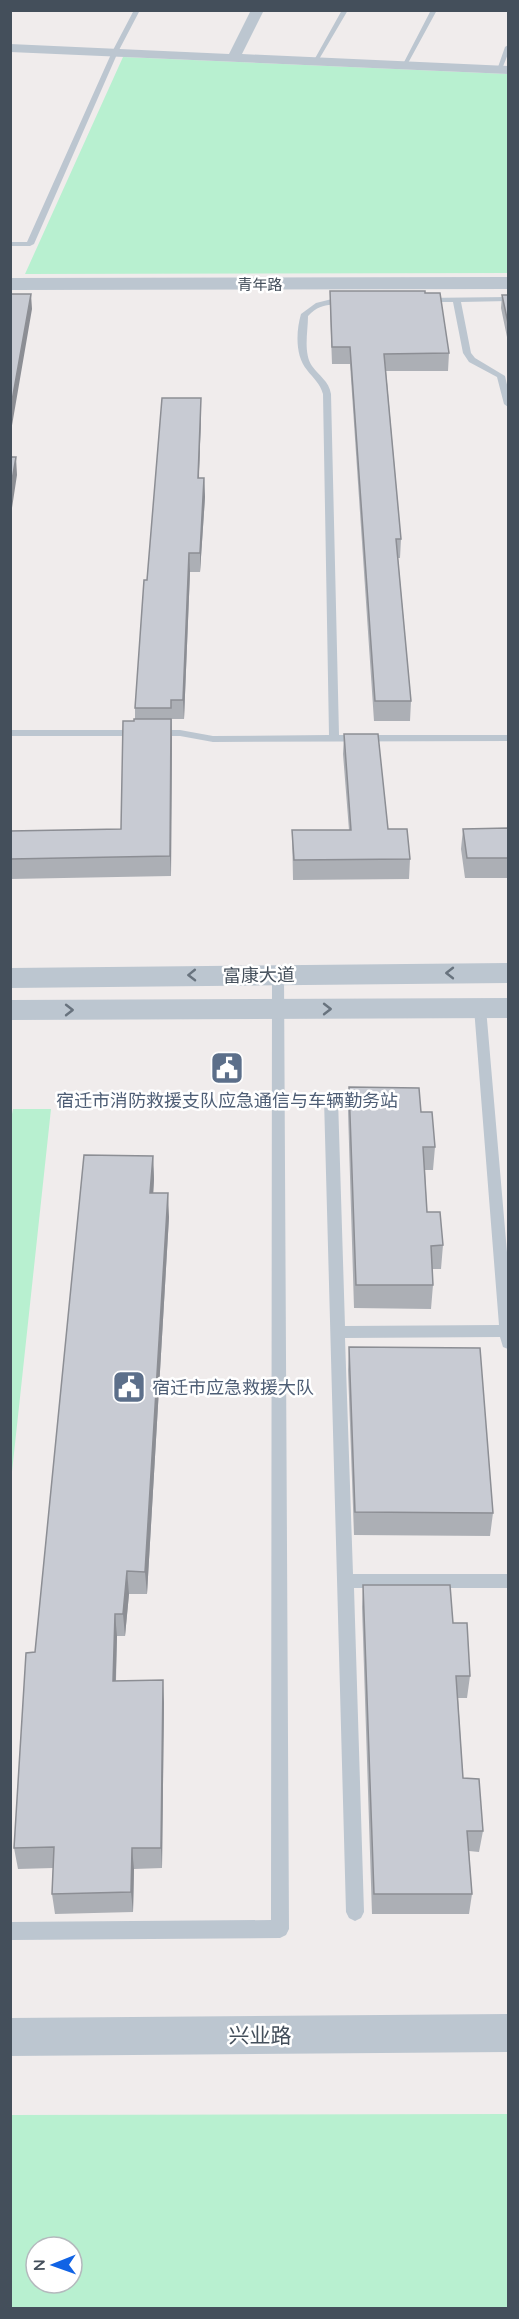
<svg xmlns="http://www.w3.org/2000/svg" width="519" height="2319" viewBox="0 0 519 2319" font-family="Quicksand,'Noto Sans SC',sans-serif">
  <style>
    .green { fill: #b8f0d0; fill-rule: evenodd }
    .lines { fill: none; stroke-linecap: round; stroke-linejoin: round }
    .service { fill: #bcc6d0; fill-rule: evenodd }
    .minor { fill: #bcc6d0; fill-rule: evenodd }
    .tertiary { fill: #bcc6d0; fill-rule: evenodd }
    .wall { fill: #acafb5 }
    .shaded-wall { fill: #8c8e94 }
    .building { fill: #c8cbd3; stroke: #8c8e94; stroke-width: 1.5 }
    .oneway { stroke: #68737e }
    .labels { text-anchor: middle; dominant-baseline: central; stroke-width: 5; stroke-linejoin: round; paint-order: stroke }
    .far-street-label { font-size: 15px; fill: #444f5b; stroke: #fff }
    .street-label { font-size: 18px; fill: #444f5b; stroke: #fff }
    .service-label { font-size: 18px; fill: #4e5e75; stroke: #fff }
    .near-street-label { font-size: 21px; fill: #444f5b; stroke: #fff }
  </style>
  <rect width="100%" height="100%" fill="#f0ecec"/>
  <path class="green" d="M123,57L508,74V273L25,274Z
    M13,1109H51L11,1481L10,1125Z
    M508,2114V2308H11V2115ZM36,2247H72V2283H36Z"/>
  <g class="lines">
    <path class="service" d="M134,10H140L118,52L34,244L30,246H10V242H27L112,52Z
      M342,10H348L318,61L313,62Z
      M431,10H437L407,65L402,66Z
      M508,45V54L502,69L497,70L505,47Z
      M508,297V301L461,302L471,353L475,358L505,376L508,389V407L504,404L497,377L469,362L463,353L453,302H422L418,300L422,298Z
      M336,298H349L353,300C338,309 325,298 308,316C308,332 303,352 312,366C319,376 329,381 331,394L339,735H508V741L213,742L180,736H10V730H180L213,736L329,735L323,394C320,383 313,378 307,370C295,356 296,331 301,314L316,303Z
      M278,970L284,974L289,1929L286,1935L280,1938L10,1940V1922L271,1920L272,974Z
      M480,1004L486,1008L508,1264V1349L503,1347L500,1337L345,1338L353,1574H508V1588H354L364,1912L361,1918L355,1921L349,1918L346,1912L324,1099L331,1094L338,1099L345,1326L499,1325L474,1008Z"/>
    <path class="minor" d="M251,10H264L242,54L508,66V74L10,52V44L229,54Z
      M508,2014V2052L10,2056V2018Z"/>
    <path class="tertiary" d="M508,277V289L10,290V278Z
      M508,963V983L10,988V968Z
      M508,998V1018L10,1020V1000Z"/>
  </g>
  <path class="wall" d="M330,291L425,293L449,353L448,371H386L401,539L400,558H398L411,701L410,721H374L350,364H332L330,308Z
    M502,295H508V342L501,308Z
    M201,416L199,478H204L205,497L200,572H190L184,719H172L171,876L10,879V831L121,829L134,721L135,719V708L147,580Z
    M344,734L388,829L410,859L409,879L293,880L292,830H349L343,754Z
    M508,828V878H465L461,849L463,829Z
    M349,1087L421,1112L435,1147L433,1170H425L427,1212L443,1245L441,1269H432L433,1285L431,1309L354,1308L348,1111Z
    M153,1156L154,1179L153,1193L169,1217L147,1594H129L125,1636H117L116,1681L164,1702L162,1868L134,1869L133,1912L55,1914L52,1894L53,1868L18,1869L14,1848Z
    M349,1347L493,1513L490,1536L354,1535L348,1370Z
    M363,1585L453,1623L470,1676L467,1698H458L463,1778L483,1831L479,1852L469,1851L472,1894L469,1914H372L362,1607Z"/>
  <path class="shaded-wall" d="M31,294L32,309L10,437V412Z
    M201,398V416L198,497V478Z
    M16,457L17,475L10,521V492Z
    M204,478L205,497L200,572V553Z
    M189,553L190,572L184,719L183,700Z
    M171,719L172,738L171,876L170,856Z
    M153,1156L154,1179L152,1217L150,1193Z
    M168,1193L169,1217L147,1594L145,1572Z
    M127,1571L129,1594L125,1636L123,1614Z
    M115,1614L117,1636L115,1703L113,1681Z
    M163,1680L164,1702L162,1868L161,1848Z
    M132,1848L134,1869L133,1912L131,1892Z"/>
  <path class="building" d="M330,291H425V293H440L449,353L384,354L401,539H396L411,701H375L350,347H332Z
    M10,294H31L10,412Z
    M502,295H508V323Z
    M162,398H201L198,478H204L200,553H189L183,700H171V708H135L144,580H147Z
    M10,457H16L10,492Z
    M134,719H171L170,856L10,859V831L121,829L123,721H134Z
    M344,734H378L388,829H407L410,859L294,860L292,830H351Z
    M508,828V858H467L463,829Z
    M349,1087L419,1088L421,1112H432L435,1147H423L427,1212H440L443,1245L431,1246L433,1285H356Z
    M84,1155L153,1156L150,1193H168L145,1572L127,1571L123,1614H115L113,1681L163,1680L161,1848H132L131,1892L52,1894L54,1847L14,1848L26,1653L35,1652Z
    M349,1347L480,1348L493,1513L355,1512Z
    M363,1585H450L453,1623H467L470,1676H456L463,1778L479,1779L483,1831H467L472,1894H374Z"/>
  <defs><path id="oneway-chevron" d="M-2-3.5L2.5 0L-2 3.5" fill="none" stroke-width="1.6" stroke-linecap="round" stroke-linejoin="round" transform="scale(1.5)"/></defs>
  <g class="oneway">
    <use href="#oneway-chevron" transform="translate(450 973) rotate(180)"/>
    <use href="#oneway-chevron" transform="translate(192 975) rotate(179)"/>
    <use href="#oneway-chevron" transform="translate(327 1009)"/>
    <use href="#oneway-chevron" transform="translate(69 1010)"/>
  </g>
  <defs>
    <g id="civic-square" transform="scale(1.725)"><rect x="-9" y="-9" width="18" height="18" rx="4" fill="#5c6f8a" stroke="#fff"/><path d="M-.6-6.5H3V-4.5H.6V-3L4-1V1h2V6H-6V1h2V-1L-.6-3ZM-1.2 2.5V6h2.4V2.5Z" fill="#fff"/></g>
  </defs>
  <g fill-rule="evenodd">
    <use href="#civic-square" x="227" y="1068"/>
    <use href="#civic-square" x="129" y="1387"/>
  </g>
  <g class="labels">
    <g class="far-street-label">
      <text x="260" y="284">青年路</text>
    </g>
    <g class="street-label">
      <text transform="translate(259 975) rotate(-1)">富康大道</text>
    </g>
    <g class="service-label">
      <text x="227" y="1100">宿迁市消防救援支队应急通信与车辆勤务站</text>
      <text x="152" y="1387" text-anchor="start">宿迁市应急救援大队</text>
    </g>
    <g class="near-street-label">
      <text x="260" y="2035">兴业路</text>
    </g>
  </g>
  <rect width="519" height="2319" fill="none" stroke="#444f5b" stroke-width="24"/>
  <g transform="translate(54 2265) rotate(269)"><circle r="28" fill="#ffffff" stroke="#b4b9bd" stroke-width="1.5"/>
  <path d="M0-4.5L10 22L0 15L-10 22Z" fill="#1163e5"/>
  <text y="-9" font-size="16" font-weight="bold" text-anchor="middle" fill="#444f5b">N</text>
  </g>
</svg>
